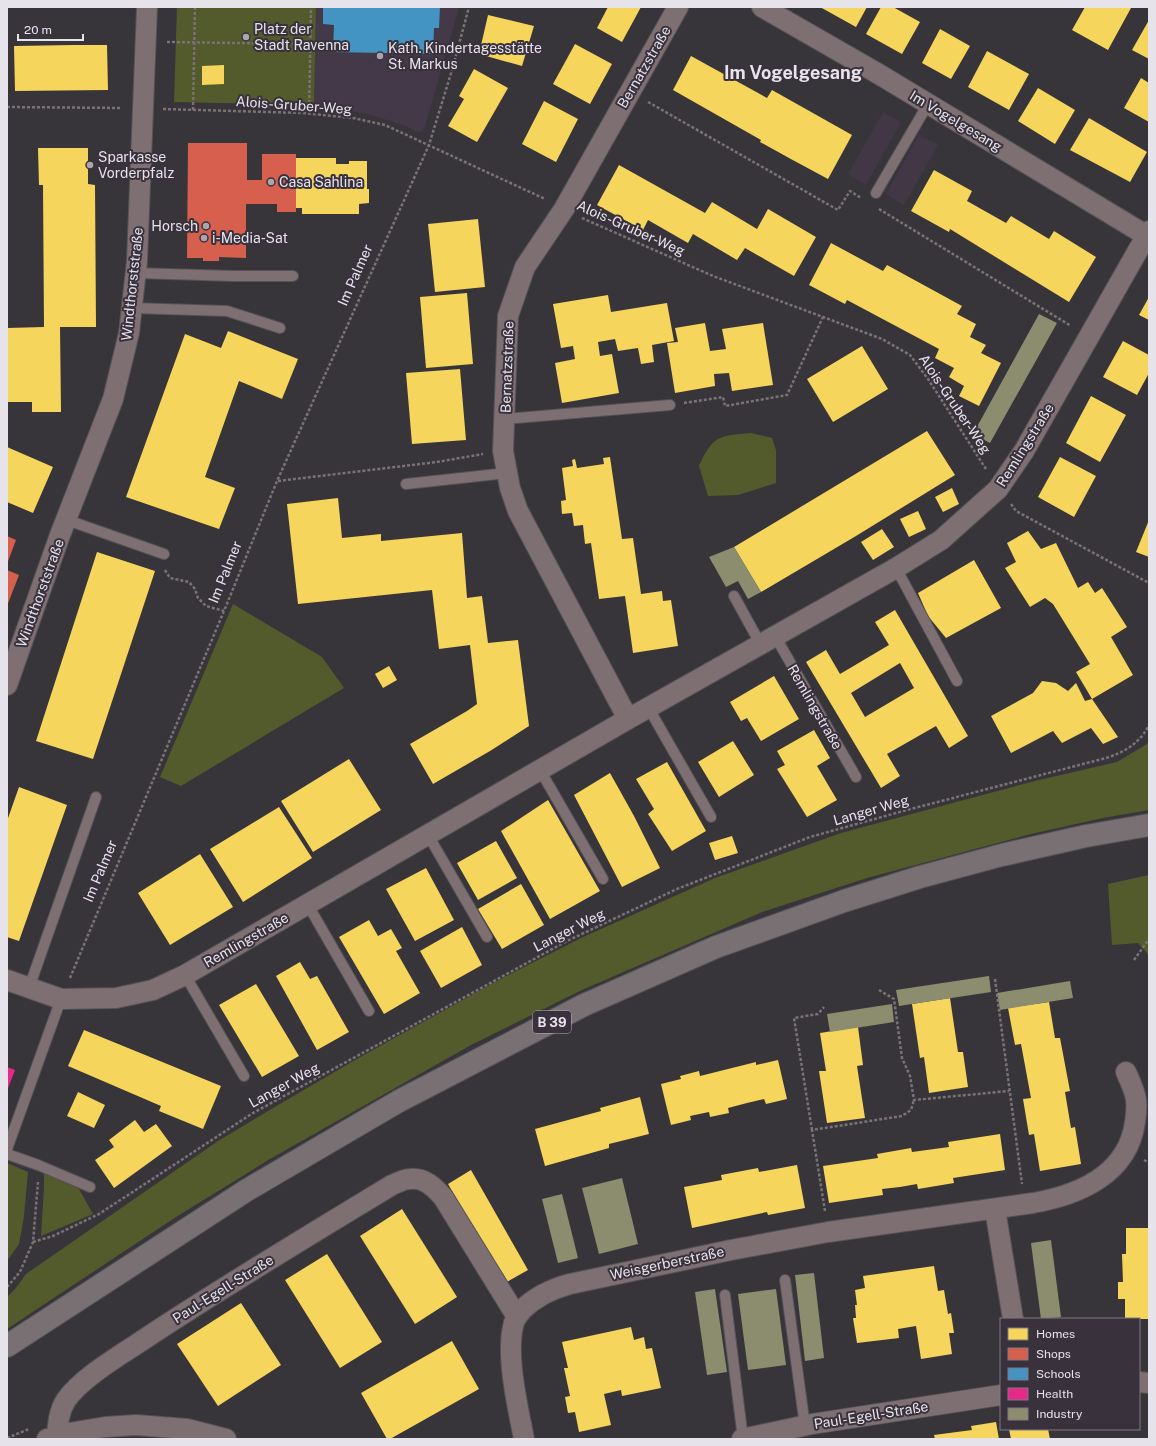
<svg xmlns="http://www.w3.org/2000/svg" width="1156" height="1446" viewBox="0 0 1156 1446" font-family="'Public Sans',sans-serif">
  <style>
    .built { fill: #433949 }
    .industrial { fill: #423744 }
    .green { fill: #535b2c }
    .homes { fill: #f6d55c; fill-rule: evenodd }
    .shops { fill: #d6604d }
    .schools { fill: #4393c3 }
    .health { fill: #e7298a }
    .industry { fill: #8c8c6e }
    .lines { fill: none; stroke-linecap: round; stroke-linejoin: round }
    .lane-casing { stroke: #545255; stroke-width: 12 }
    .street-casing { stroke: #545255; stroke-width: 22 }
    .primary-casing { stroke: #545255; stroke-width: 24 }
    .path { stroke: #7b7176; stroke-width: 2.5; stroke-dasharray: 3 2; stroke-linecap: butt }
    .lane { stroke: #7d6f72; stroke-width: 10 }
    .street { stroke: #7d6f72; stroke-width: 20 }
    .primary { stroke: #797074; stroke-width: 22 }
    .poi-dot { fill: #aaa6ac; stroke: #39323d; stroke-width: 1.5 }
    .labels { text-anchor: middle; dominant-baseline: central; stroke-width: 4; stroke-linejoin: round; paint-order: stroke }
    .shield { fill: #39323d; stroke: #b3aeb6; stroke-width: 1 }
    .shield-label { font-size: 13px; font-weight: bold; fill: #e7e3ea }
    .poi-label { font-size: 14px; fill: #e7e3ea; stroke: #39323d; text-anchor: start }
    .street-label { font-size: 14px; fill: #e7e3ea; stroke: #39323d }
    .district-label { font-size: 18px; font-weight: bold; fill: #e7e3ea; stroke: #39323d }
  </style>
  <rect width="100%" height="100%" fill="#38353a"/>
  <path class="built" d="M316,7H459L425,126L422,132L415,131L406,126L368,114L314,105Z"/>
  <path class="industrial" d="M883,112L901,122L866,185L848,174Z
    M919,135L938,145L904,205L886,194Z"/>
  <path class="green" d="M177,7H316L314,105L174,102Z
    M751,433L772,438L776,450V483L738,495L708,496L699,466C713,435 719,436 751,433Z
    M233,604L322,657L344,688L181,786L160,777Z
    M1149,740V810L1103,818L1031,834L867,878L762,912L582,990L471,1045L270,1159L176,1217L7,1329V1297L16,1288L26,1274L218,1141L268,1111L355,1060L495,982L581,938L715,878L841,833L1035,781L1117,762L1147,744Z
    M1149,875V957L1147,953L1138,943L1112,945L1108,884Z
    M7,1163L28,1172L24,1216L19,1244L7,1261Z
    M44,1172L79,1189L93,1214L41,1236L44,1188Z"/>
  <path class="homes" d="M608,7H641L622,42L597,28Z
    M820,7H867L856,27Z
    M881,7H893L920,22L902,54L866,34Z
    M1085,7H1128L1131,8L1108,50L1072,30Z
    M488,15L534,26L522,66L479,54Z
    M1149,20V59L1132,50Z
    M940,29L970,46L951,79L922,63Z
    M575,44L612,64L590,104L553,84Z
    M74,45H107L108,90L15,91L14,46Z
    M987,51L1029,74L1009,110L968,87Z
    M691,56L767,98L772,90L852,135L828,179L789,158L760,142L761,140L673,90Z
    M224,65V84L202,85V66Z
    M474,69L508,88L477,142L448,126L464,99L459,96Z
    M1141,78L1149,83V122L1124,108Z
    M1038,88L1075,110L1055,144L1018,121Z
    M544,101L578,119L556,162L522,144Z
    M1089,118L1147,152L1130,182L1070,150Z
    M38,148H88V184L95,185L96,327H60L61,412H32V402H7V328L44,327L43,185H39Z
    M296,158H336V164H349V161H367V189H369V203L359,204V214H302V208H296Z
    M619,165L705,213L712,202L757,229L768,209L816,237L794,276L745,248L737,260L693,234L688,243L648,220L643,230L597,205Z
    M934,170L972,191L967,201L1006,223L1011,216L1049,239L1054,231L1096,257L1069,302L950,229L949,232L911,211Z
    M478,219L485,287L435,292L428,224Z
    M831,243L883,271L887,265L962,306L957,314L976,324L970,337L986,345L981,353L1001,363L979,406L959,396L964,386L949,377L954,368L935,358L939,349L847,300L845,304L809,285Z
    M467,293L473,364L426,368L420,297Z
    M608,295L611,312L667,303L674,341L652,345L654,362L641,364L638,348L618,351L615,339L598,342L600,356L612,354L619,393L562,403L555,363L575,359L573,346L561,348L553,304Z
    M1149,297V320L1139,315Z
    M705,323L710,351L726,349L722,329L763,323L773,385L732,391L729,373L714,374L715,386L675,393L667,343L678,342L675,328Z
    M228,331L298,359L282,399L239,381L205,477L235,488L219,529L126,497L185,334L221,348Z
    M1123,341L1149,355V373L1137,395L1103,377Z
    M862,346L888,389L833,422L807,379Z
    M460,369L466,440L412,444L406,373Z
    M1091,396L1126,415L1100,462L1066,443Z
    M927,431L955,475L856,536L761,592L734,547Z
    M7,447L53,467L33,513L7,502Z
    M610,457L622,539L633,538L641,594L662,591L663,601L671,600L678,646L633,653L625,596L599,599L591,543L585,544L583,525L574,526L572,513L562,514L561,501L566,500L562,468L573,466L572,460L575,459L577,468L604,464L603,458Z
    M1060,457L1096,476L1074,517L1038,497Z
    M952,488L959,504L943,512L935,497Z
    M338,498L342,538L381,534V541L462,533L467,598L482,596L488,643L518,640L529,726L490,751L433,784L410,744L467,711L477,704L470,645L439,649L432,590L298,604L287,504Z
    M918,511L926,529L909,537L900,519Z
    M1149,520V557L1136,552Z
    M882,529L894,547L873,560L861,542Z
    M1028,531L1041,549L1056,543L1078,588L1088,582L1095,593L1102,588L1127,627L1111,637L1133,675L1092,699L1118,737L1103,744L1091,728L1062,743L1053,731L1011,753L991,716L1033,693L1042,681L1056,683L1068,691L1076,683L1085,701L1092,699L1076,672L1090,664L1053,604L1045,598L1030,607L1005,568L1016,562L1007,543Z
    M97,552L155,571L93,759L36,741Z
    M974,560L1001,608L946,638L928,616L918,593Z
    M895,610L968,736L949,748L936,726L887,754L900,776L881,788L806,662L826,650L840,674L889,645L875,622ZM900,663L914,688L865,717L851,693Z
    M389,666L397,680L383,688L375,674Z
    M774,676L799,719L761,741L747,718L741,721L730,702Z
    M814,730L830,758L817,766L837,800L807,817L777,769L785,765L777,751Z
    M733,741L754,775L719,797L698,762Z
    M349,759L381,810L313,852L281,801Z
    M667,762L706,831L672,851L648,814L654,809L636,779Z
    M610,773L634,816L660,868L622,887L574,795Z
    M19,787L67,805L19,941L7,937V821Z
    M548,800L600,891L550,919L501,831Z
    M279,807L312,858L243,902L210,849Z
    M732,836L738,853L715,860L709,843Z
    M496,841L517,878L478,900L457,863Z
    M200,854L233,907L170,945L138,893Z
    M426,868L454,920L415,941L386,889Z
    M521,884L544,925L502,949L478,909Z
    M369,920L378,936L391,929L402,948L396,951L420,993L384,1014L339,937Z
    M462,927L482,965L441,988L420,951Z
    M300,962L310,979L317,976L349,1032L317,1050L276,976Z
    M256,984L299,1056L262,1077L219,1005Z
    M950,998L958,1052H963L968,1087L929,1093L924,1057L920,1058L912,1004Z
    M1049,1002L1055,1038H1060L1070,1091L1065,1092L1071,1128L1075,1127L1081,1164L1040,1171L1034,1134L1029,1135L1023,1099L1031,1098L1021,1044L1015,1045L1008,1008Z
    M858,1027L863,1065L857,1066L865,1118L827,1123L819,1071H826L820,1033Z
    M84,1030L221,1086L203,1129L159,1111L161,1106L68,1066Z
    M778,1060L787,1099L766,1104L764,1099L747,1103L728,1108L729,1113L710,1117L709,1112L690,1116L691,1120L671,1125L661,1084L681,1079L680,1076L699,1071L700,1076L756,1062V1065Z
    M78,1092L105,1105L94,1128L67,1116Z
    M640,1097L649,1134L609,1144V1148L545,1166L535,1129L601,1111L600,1108Z
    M135,1120L144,1132L156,1124L172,1146L114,1188L95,1160L114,1147L109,1140Z
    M1000,1134L1005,1170L953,1178L954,1183L918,1189L917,1184L900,1187L882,1189L883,1195L829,1203L823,1166L878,1158L877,1154L911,1148L912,1152L949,1147L948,1142Z
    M797,1165L805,1208L768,1215L767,1212L692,1228L684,1187L722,1180L721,1175L758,1168L759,1172Z
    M471,1170L528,1270L505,1283L448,1184Z
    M402,1209L457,1297L415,1324L360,1236Z
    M1126,1228H1149V1319H1125V1299H1118V1282H1123L1122,1254H1126Z
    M327,1254L382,1342L340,1368L285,1280Z
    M934,1266L938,1291L944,1290L948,1314L951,1313L954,1333H949L952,1354L921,1359L916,1326L898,1329L899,1338L857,1343L853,1318H856L855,1305H857L855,1290L865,1288L863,1276Z
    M241,1303L281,1365L218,1406L177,1344Z
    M631,1327L634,1340L644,1337L646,1349L652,1348L661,1388L622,1396L621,1390L604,1394L611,1425L579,1432L575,1412L568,1413L565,1397L570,1396L564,1368H568L562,1342Z
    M452,1341L479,1389L390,1439H387L361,1393Z
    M996,1422L999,1439H935L934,1435L972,1430L971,1426Z
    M1009,1429H1048L1050,1439H1011Z"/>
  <path class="shops" d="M188,143H247V180H262V154H296V212H277V204H246V258L219,257V261H203V258H187Z
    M7,536L16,540L7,564Z
    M7,570L19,575L7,606Z"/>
  <path class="schools" d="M323,7H440L439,28H434L433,54L333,52L334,25L323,24Z"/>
  <path class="health" d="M7,1067L15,1070L7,1091Z"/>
  <path class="industry" d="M1039,314L1057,323L990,443L973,434Z
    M734,547L761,592L748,599L738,581L726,587L709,557Z
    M989,976L991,992L899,1006L896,990Z
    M1070,981L1073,998L1000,1010L997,993Z
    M892,1004L894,1022L830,1032L827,1014Z
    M622,1178L638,1244L599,1254L582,1188Z
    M562,1194L578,1258L558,1263L542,1199Z
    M1051,1240L1061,1317L1041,1319L1031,1243Z
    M814,1273L824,1358L805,1361L795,1275Z
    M715,1289L727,1372L707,1375L695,1292Z
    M776,1289L786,1365L748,1370L738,1294Z"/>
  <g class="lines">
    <g class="lane-casing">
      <path id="lane" d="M876,193L928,104
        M135,273L233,276H293
        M131,308L227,311L280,328
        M505,419L670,405
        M406,484L507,473
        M67,520L164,554
        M896,568L957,681
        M734,596L761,645
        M775,636L856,777
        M648,707L711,817
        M540,770L603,879
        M428,835L487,937
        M308,905L369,1011
        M185,975L244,1076
        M29,988L96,797
        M7,1149L61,999
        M7,1154L38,1165L90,1187
        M785,1280L805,1426
        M725,1295L743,1439"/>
    </g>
    <g class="street-casing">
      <path id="street" d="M762,7L877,73L1149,237
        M7,685L60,535L113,399L129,333L137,261L147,7
        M628,719L518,511L510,488L503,451L508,316L525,267L564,209L678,7
        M7,980L61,999L116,998L153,990L185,975L628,719L896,568L941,540L998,489L1024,451L1149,231
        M995,1209L1013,1319
        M1139,1382L1149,1383
        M57,1435C58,1423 59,1411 66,1400C84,1375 126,1352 152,1334C231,1282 311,1234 392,1185C397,1183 404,1179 410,1179C424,1177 434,1187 443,1197L517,1317
        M47,1439L57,1435L105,1427L136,1425L187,1429L226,1439
        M524,1439C518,1407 503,1347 516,1317C518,1315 521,1312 522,1310C536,1296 551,1289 570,1284L731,1250L828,1232L1033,1203C1079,1195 1128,1174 1135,1122C1136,1115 1137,1107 1136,1100C1135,1091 1130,1081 1126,1072
        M742,1439L812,1424L1001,1395"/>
    </g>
    <g class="primary-casing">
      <path id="primary" d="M7,1346L247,1190L399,1101L584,1005L716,947L844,901L920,877L1002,855L1086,836L1149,825"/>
    </g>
    <path class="path" d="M167,42L310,44
      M648,102L838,210L850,191L861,198
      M7,107L122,108
      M163,109L303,113L353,118L385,125L545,199
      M193,110L195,7
      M309,113L311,7
      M879,209L1071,326
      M582,218L713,276L882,339L910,355L928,379L986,469
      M684,403L723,397L725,406L787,395L823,317
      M278,481L437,462L483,454
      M1011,504L1016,511L1149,583
      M165,570L170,578L189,582L195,589L198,598L206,606L224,611
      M1134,960L1149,939
      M70,978L224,611L277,481L429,145L452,70L469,7
      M995,979L1022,1184
      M879,990L894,999L902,1058L910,1076L914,1100L1009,1091
      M812,1130L794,1018L818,1014L824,1007
      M1144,1160L1149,1163
      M825,1211L812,1130L902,1116L911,1110L914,1100
      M33,1242L53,1236L99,1214L253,1113L567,941L677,889L810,837L907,810L1106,758C1125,752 1140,743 1149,725
      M7,1287L20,1272L33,1242L38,1182
      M7,1438L29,1429"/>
    <use href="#lane" class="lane"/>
    <use href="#street" class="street"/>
    <use href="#primary" class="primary"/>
  </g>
  <g class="poi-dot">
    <circle cx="246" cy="37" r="4"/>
    <circle cx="380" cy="56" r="4"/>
    <circle cx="90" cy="165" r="4"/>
    <circle cx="271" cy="182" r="4"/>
    <circle cx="206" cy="226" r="4"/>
    <circle cx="204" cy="238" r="4"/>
  </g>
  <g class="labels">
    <rect class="shield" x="533" y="1011" width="38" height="22" rx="3"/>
    <g class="shield-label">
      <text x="552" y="1022">B 39</text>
    </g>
    <g class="poi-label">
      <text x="254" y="29">Platz der<tspan x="254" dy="16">Stadt Ravenna</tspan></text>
      <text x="388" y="48">Kath. Kindertagesstätte<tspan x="388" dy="16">St. Markus</tspan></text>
      <text x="98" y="157">Sparkasse<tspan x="98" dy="16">Vorderpfalz</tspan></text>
      <text x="279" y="182">Casa Sahlina</text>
      <text x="198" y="226" text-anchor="end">Horsch</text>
      <text x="212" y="238">i-Media-Sat</text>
    </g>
    <g class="street-label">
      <text transform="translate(644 67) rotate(-60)">Bernatzstraße</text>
      <text transform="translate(294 105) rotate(4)">Alois-Gruber-Weg</text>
      <text transform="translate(956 121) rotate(31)">Im Vogelgesang</text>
      <text transform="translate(631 228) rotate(24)">Alois-Gruber-Weg</text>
      <text transform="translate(355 275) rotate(-66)">Im Palmer</text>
      <text transform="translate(132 284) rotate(-84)">Windthorststraße</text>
      <text transform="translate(507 367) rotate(-88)">Bernatzstraße</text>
      <text transform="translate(955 404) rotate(56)">Alois-Gruber-Weg</text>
      <text transform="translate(1025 445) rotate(-58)">Remlingstraße</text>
      <text transform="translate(225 572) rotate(-68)">Im Palmer</text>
      <text transform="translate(40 593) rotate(-70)">Windthorststraße</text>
      <text transform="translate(815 707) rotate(60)">Remlingstraße</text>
      <text transform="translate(871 810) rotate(-16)">Langer Weg</text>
      <text transform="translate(100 871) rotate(-67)">Im Palmer</text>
      <text transform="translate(569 930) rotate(-27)">Langer Weg</text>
      <text transform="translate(246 940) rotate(-30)">Remlingstraße</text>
      <text transform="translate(284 1085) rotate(-29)">Langer Weg</text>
      <text transform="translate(667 1263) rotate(-12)">Weisgerberstraße</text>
      <text transform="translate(223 1289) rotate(-32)">Paul-Egell-Straße</text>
      <text transform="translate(871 1415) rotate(-9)">Paul-Egell-Straße</text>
    </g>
    <g class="district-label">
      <text x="793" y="72">Im Vogelgesang</text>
    </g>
  </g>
  <rect width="1156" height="1446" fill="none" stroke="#e7e3ea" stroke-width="16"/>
  <rect x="1000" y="1318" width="140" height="112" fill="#39323d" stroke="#7f7982"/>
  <rect x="1008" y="1328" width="20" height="12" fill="#f6d55c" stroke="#7f7982"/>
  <text x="1036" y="1338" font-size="12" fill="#e7e3ea">Homes</text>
  <rect x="1008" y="1348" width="20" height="12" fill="#d6604d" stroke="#7f7982"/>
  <text x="1036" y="1358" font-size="12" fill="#e7e3ea">Shops</text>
  <rect x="1008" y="1368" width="20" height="12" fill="#4393c3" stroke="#7f7982"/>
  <text x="1036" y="1378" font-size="12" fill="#e7e3ea">Schools</text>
  <rect x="1008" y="1388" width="20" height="12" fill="#e7298a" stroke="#7f7982"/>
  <text x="1036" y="1398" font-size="12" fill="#e7e3ea">Health</text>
  <rect x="1008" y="1408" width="20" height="12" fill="#8c8c6e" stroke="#7f7982"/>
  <text x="1036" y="1418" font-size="12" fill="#e7e3ea">Industry</text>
  <path d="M18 34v6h65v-6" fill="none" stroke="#e7e3ea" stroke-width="2"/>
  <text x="24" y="34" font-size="12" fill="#e7e3ea" stroke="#39323d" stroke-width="3" paint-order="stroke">20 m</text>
</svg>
